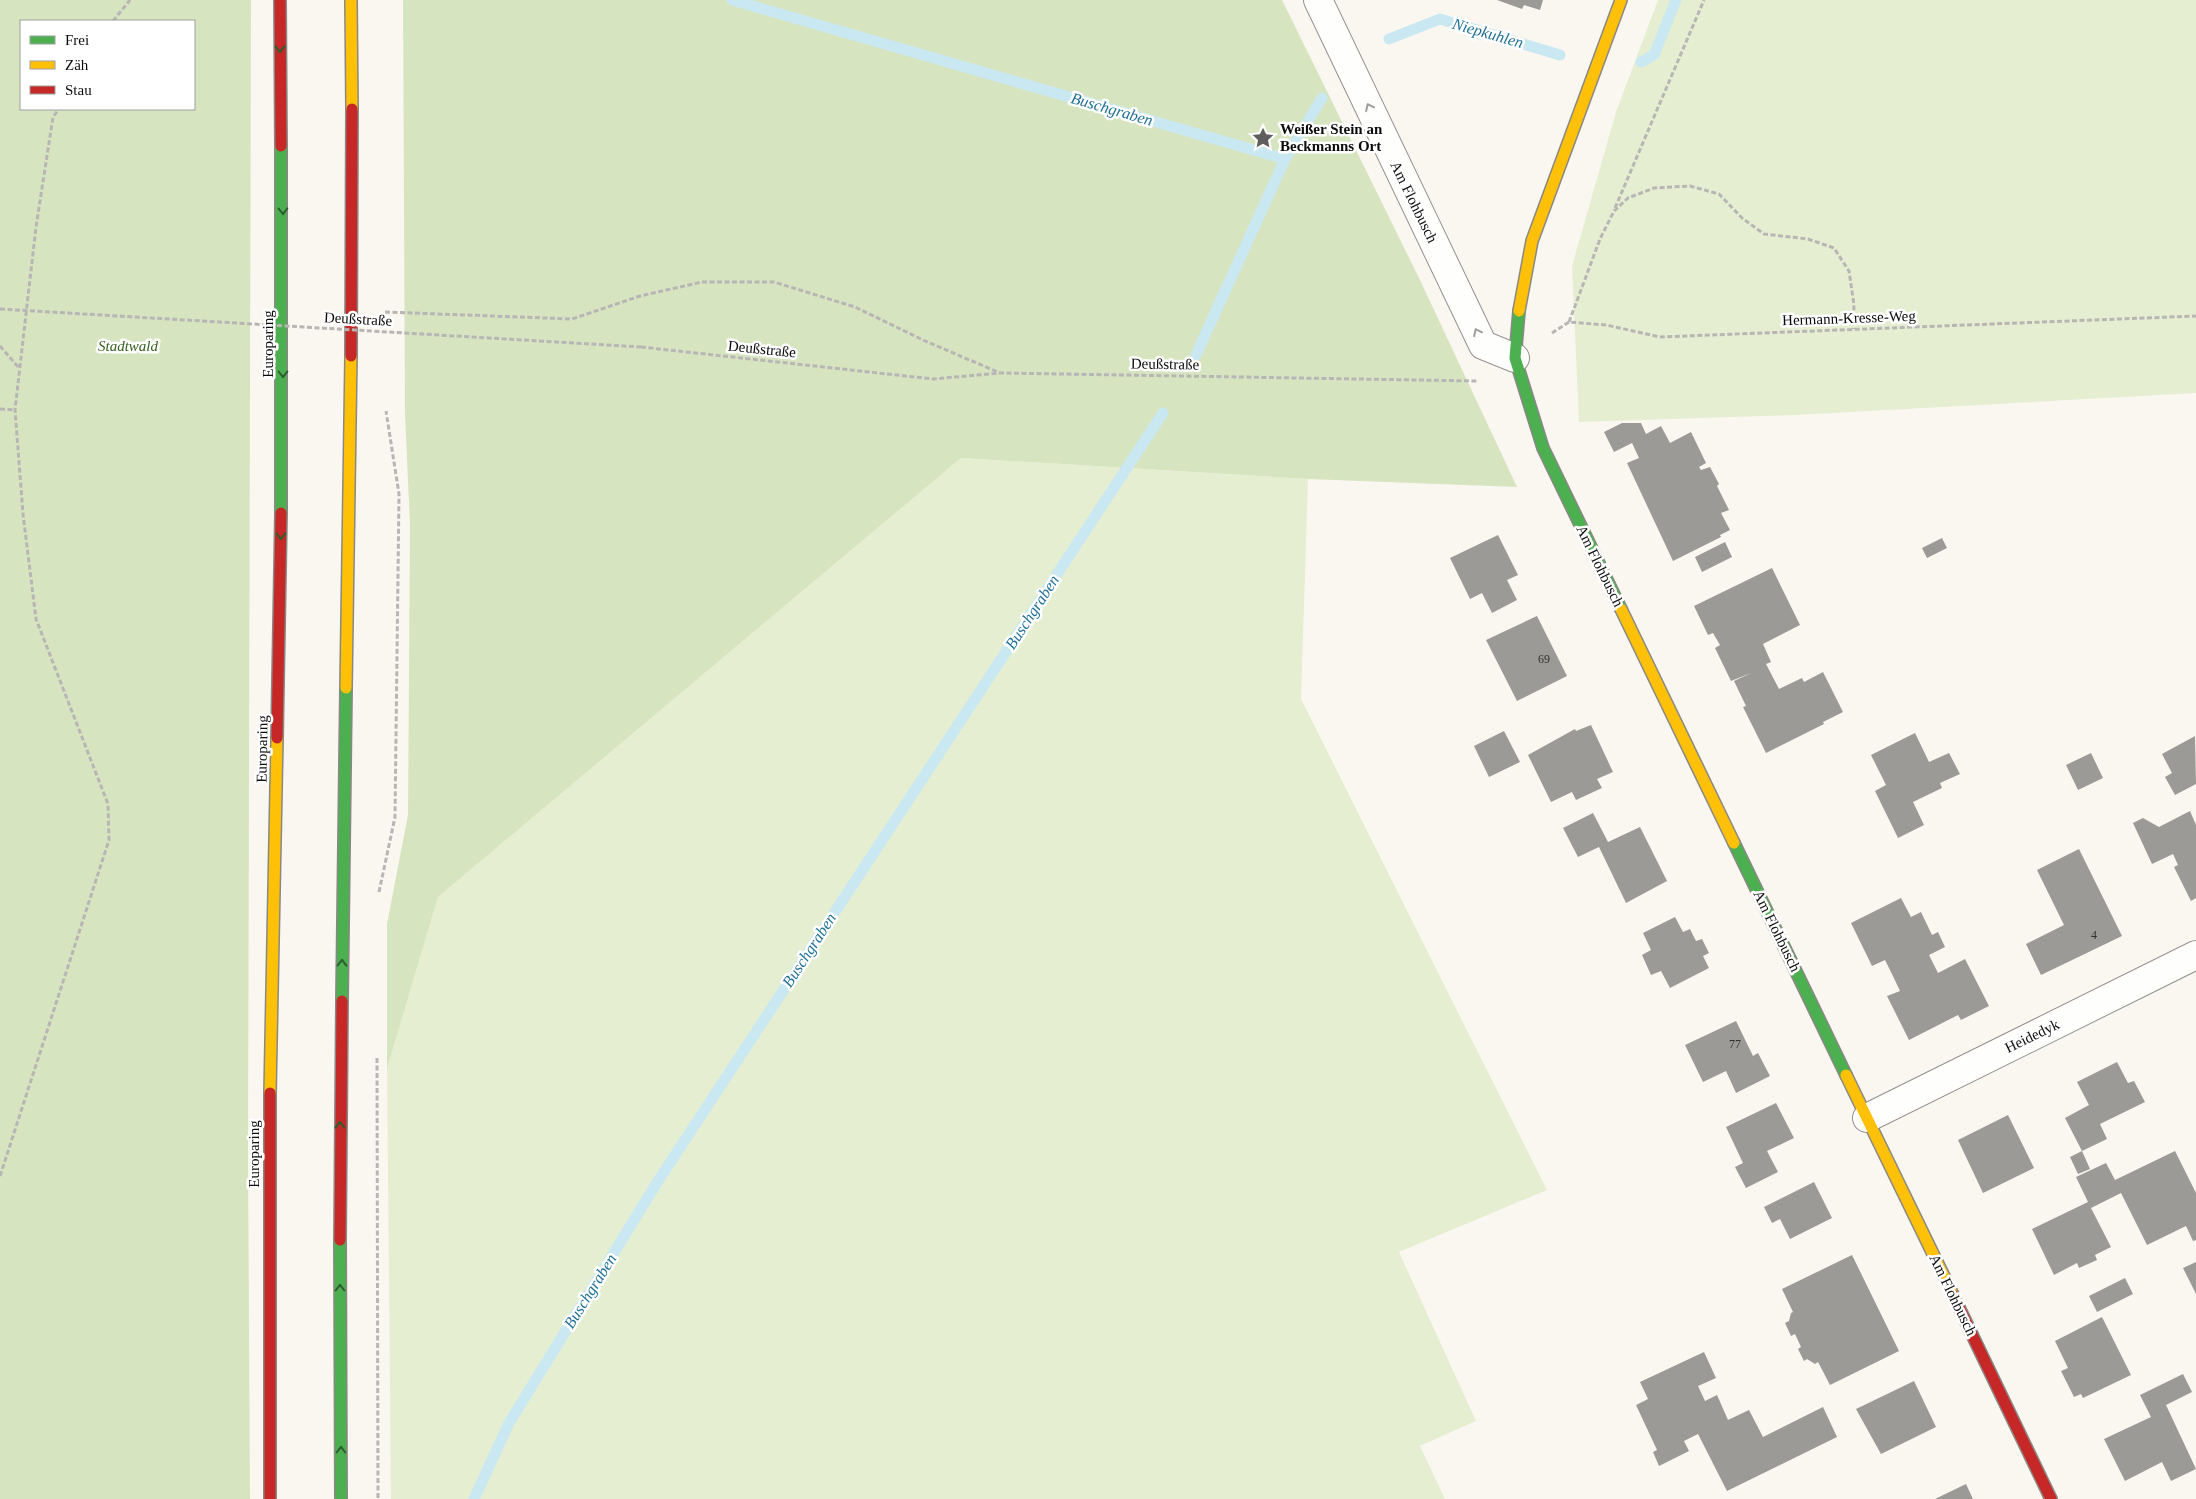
<svg xmlns="http://www.w3.org/2000/svg" width="2196" height="1499" viewBox="0 0 2196 1499" font-family="Georgia,serif">
  <style>
    .green { fill: #e6eed2 }
    .forest { fill: #d7e4c0; fill-rule: evenodd }
    .lines { fill: none; stroke-linecap: round; stroke-linejoin: round }
    .stream { stroke: #c9e8f1; stroke-width: 11 }
    .building { fill: #9c9a96 }
    .street-casing { stroke: #93928f; stroke-width: 30 }
    .fast-casing { stroke: #8a8885; stroke-width: 14 }
    .slow-casing { stroke: #8a8885; stroke-width: 14 }
    .jam-casing { stroke: #8a8885; stroke-width: 14 }
    .path { stroke: #b7b6b5; stroke-width: 3; stroke-dasharray: 5 2.5; stroke-linecap: butt }
    .street { stroke: #fefefd; stroke-width: 28 }
    .fast { stroke: #4caf50; stroke-width: 11 }
    .slow { stroke: #ffc107; stroke-width: 11 }
    .jam { stroke: #c62828; stroke-width: 11 }
    .path-bridge { stroke: #b7b6b5; stroke-width: 3; stroke-dasharray: 5 2.5; stroke-linecap: butt }
    .oneway { stroke: #2c5e2e }
    .oneway2 { stroke: #9d9d9d }
    .labels { text-anchor: middle; dominant-baseline: central; stroke-width: 5; stroke-linejoin: round; paint-order: stroke }
    .number-label { font-size: 12px; fill: #30302e }
    .poi-label { font-size: 15px; font-weight: bold; fill: #0c0c0c; stroke: #fff; text-anchor: start }
    .street-label { font-size: 15px; fill: #0c0c0c; stroke: #fff }
    .park-label { font-size: 15px; font-style: italic; fill: #355f21; stroke: #fff }
    .water-label { font-size: 16px; font-style: italic; fill: #1e6f95; stroke: #fff }
  </style>
  <rect width="100%" height="100%" fill="#faf7f0"/>
  <path class="green" d="M1658,0H2196V393L1796,415L1579,422L1572,266L1616,112Z
    M961,458L1308,479L1301,699L1547,1190L1399,1252L1476,1421L1420,1446L1445,1499H391L387,1069L438,897Z"/>
  <path class="forest" d="M0,0H251L248,1156L250,1499H0ZM194,21V109H21V21Z
    M403,0H1282L1420,280L1517,487L1308,479L961,458L438,897L387,1069V924L408,815L410,525L405,414Z"/>
  <g class="lines">
    <path class="stream" d="M732,0L1285,159
      M1389,39L1440,19L1560,55
      M1641,62L1654,55L1676,0
      M1196,355L1285,159L1322,98
      M474,1499L509,1423L658,1181L1163,413"/>
  </g>
  <path class="building" d="M1497,0H1543L1540,10L1524,5L1522,9Z
    M1622,423H1641L1646,434L1661,426L1670,443L1691,432L1706,463L1699,467L1701,470L1710,467L1719,484L1717,486L1729,510L1721,513L1730,530L1720,535L1721,537L1673,561L1627,463L1639,458L1632,443L1614,452L1604,432Z
    M1498,535L1518,575L1507,580L1517,600L1492,613L1482,593L1470,599L1450,558Z
    M1942,538L1947,548L1927,558L1922,548Z
    M1725,542L1732,557L1702,572L1695,557Z
    M1772,568L1800,625L1763,644L1771,662L1766,664L1779,689L1802,678L1804,682L1823,672L1843,712L1823,722L1824,724L1766,753L1743,707L1746,706L1734,681L1751,673L1731,681L1715,648L1720,645L1713,633L1708,635L1694,606Z
    M1537,616L1567,676L1517,701L1486,640Z
    M1591,725L1613,772L1597,779L1602,788L1576,800L1572,792L1551,802L1528,755L1575,729L1576,731Z
    M1504,731L1520,762L1489,777L1474,746Z
    M1915,733L1929,762L1949,753L1960,774L1940,783L1942,788L1913,802L1924,825L1898,838L1875,791L1886,785L1871,755Z
    M2195,736L2196,784L2175,795L2165,777L2172,773L2162,754Z
    M2091,753L2103,778L2078,790L2066,765Z
    M2190,811L2196,825V898L2191,901L2174,867L2178,865L2173,854L2152,864L2133,823L2143,818L2159,827Z
    M1593,813L1608,842L1640,827L1667,881L1626,903L1599,847L1578,857L1563,828Z
    M2079,849L2122,936L2041,975L2026,944L2064,925L2037,870Z
    M1901,898L1911,917L1921,912L1932,935L1938,932L1945,947L1929,955L1938,973L1965,959L1989,1006L1961,1020L1958,1015L1909,1040L1887,996L1900,991L1892,974L1885,960L1872,966L1851,923Z
    M1675,917L1683,932L1690,929L1696,941L1702,939L1709,953L1703,956L1709,968L1670,988L1661,971L1651,975L1642,955L1651,950L1643,933Z
    M1736,1021L1753,1056L1758,1053L1770,1076L1736,1093L1726,1071L1703,1082L1685,1045Z
    M2117,1062L2128,1083L2134,1081L2145,1102L2100,1124L2107,1139L2082,1151L2065,1118L2089,1105L2077,1082Z
    M1776,1103L1794,1138L1767,1151L1778,1172L1746,1188L1735,1167L1743,1163L1726,1127Z
    M2008,1115L2034,1168L1983,1193L1958,1140Z
    M2082,1151L2090,1169L2078,1174L2070,1157Z
    M2175,1151L2196,1193V1240L2193,1241L2186,1226L2147,1245L2121,1193L2091,1208L2111,1247L2095,1255L2097,1260L2079,1268L2077,1263L2054,1275L2032,1229L2088,1202L2076,1177L2106,1163L2115,1180Z
    M1814,1182L1832,1218L1790,1239L1780,1219L1772,1223L1764,1207Z
    M1852,1255L1899,1351L1830,1385L1818,1362L1815,1364L1807,1359L1804,1361L1798,1349L1801,1347L1795,1334L1791,1336L1785,1323L1789,1321L1791,1313L1793,1312L1782,1289Z
    M2196,1262V1294L2183,1268Z
    M2125,1278L2133,1294L2097,1312L2089,1296Z
    M2102,1317L2131,1375L2083,1398L2081,1394L2074,1397L2061,1371L2068,1368L2055,1341Z
    M1704,1352L1716,1378L1698,1386L1705,1401L1717,1395L1728,1420L1749,1410L1763,1437L1823,1407L1837,1437L1727,1491L1698,1434L1684,1441L1689,1451L1659,1466L1653,1452L1657,1450L1636,1405L1648,1399L1640,1382Z
    M2183,1374L2192,1392L2166,1405L2196,1469L2171,1481L2162,1462L2125,1481L2104,1439L2151,1417L2140,1395Z
    M1914,1381L1936,1427L1881,1454L1856,1409Z
    M1966,1484L1973,1499H1935Z"/>
  <g class="lines">
    <g class="street-casing">
      <path id="street" d="M1318,0L1483,345L1515,358
        M1867,1118L2196,955"/>
    </g>
    <g class="fast-casing">
      <path id="fast" d="M1519,311L1515,358L1543,448L1621,609
        M281,513V146
        M1734,843L1846,1075
        M342,1001L346,688
        M340,1240L341,1499"/>
    </g>
    <g class="slow-casing">
      <path id="slow" d="M351,0L352,109
        M1519,311L1532,241L1621,0
        M1621,609L1734,843
        M346,688L351,356
        M1846,1075L1953,1295
        M270,1093L277,738"/>
    </g>
    <g class="jam-casing">
      <path id="jam" d="M280,0L281,146
        M351,356L352,109
        M277,738L281,513
        M270,1093V1499
        M340,1240L342,1001
        M1953,1295L2051,1499"/>
    </g>
    <path class="path" d="M113,21L130,0
      M1615,208L1704,0
      M385,312L572,319L640,296L702,282H774L855,307L923,340L1000,373
      M1569,322L1600,239L1614,211L1628,198L1654,188L1690,186L1719,194L1742,218L1764,234L1808,239L1834,248L1849,271L1854,305L1853,329
      M1552,333L1569,322L1606,325L1660,337L2196,316
      M0,346L19,368
      M641,347L933,379L1000,373L1478,381
      M0,409L15,410
      M379,892L395,817L399,494L386,411
      M377,1058L378,1499
      M0,1176L109,840L108,804L36,619L23,514L15,410L36,227L53,117L59,109"/>
    <use href="#street" class="street"/>
    <use href="#fast" class="fast"/>
    <use href="#slow" class="slow"/>
    <use href="#jam" class="jam"/>
    <path class="path-bridge" d="M0,309L641,347"/>
  </g>
  <defs><path id="oneway-chevron" d="M-2-3.5L2.5 0L-2 3.5" fill="none" stroke-width="1.6" stroke-linecap="round" stroke-linejoin="round" transform="scale(1.25)"/></defs>
  <g class="oneway">
    <use href="#oneway-chevron" transform="translate(280 49) rotate(89)"/>
    <use href="#oneway-chevron" transform="translate(283 211) rotate(89)"/>
    <use href="#oneway-chevron" transform="translate(283 374) rotate(90)"/>
    <use href="#oneway-chevron" transform="translate(281 536) rotate(90)"/>
    <use href="#oneway-chevron" transform="translate(342 963) rotate(-89)"/>
    <use href="#oneway-chevron" transform="translate(340 1125) rotate(-89)"/>
    <use href="#oneway-chevron" transform="translate(340 1288) rotate(-90)"/>
    <use href="#oneway-chevron" transform="translate(341 1450) rotate(-90)"/>
  </g>
  <g class="oneway2">
    <use href="#oneway-chevron" transform="translate(1369 107) rotate(-116)"/>
    <use href="#oneway-chevron" transform="translate(1477 332) rotate(-116)"/>
  </g>
  <defs>
    <g id="sight-bare" transform="scale(1.725)"><path d="M0-6L1.8-2.2L6-1.7L2.9 1.2L3.7 5.4L0 3.3L-3.7 5.4L-2.9 1.2L-6-1.7L-1.8-2.2Z" fill="#5f5e5c" stroke="#fff" stroke-width="2.5" paint-order="stroke"/></g>
  </defs>
  <g fill-rule="evenodd">
    <use href="#sight-bare" x="1263" y="138"/>
  </g>
  <g class="labels">
    <g class="number-label">
      <text x="1544" y="659">69</text>
      <text x="2094" y="935">4</text>
      <text x="1735" y="1044">77</text>
    </g>
    <g class="poi-label">
      <text x="1280" y="129">Weißer Stein an<tspan x="1280" dy="17">Beckmanns Ort</tspan></text>
    </g>
    <g class="street-label">
      <text transform="translate(1414 202) rotate(64)">Am Flohbusch</text>
      <text transform="translate(1849 318) rotate(-2)">Hermann-Kresse-Weg</text>
      <text transform="translate(358 319) rotate(3)">Deußstraße</text>
      <text transform="translate(268 344) rotate(-90)">Europaring</text>
      <text transform="translate(762 349) rotate(6)">Deußstraße</text>
      <text transform="translate(1165 364) rotate(1)">Deußstraße</text>
      <text transform="translate(1600 566) rotate(64)">Am Flohbusch</text>
      <text transform="translate(262 749) rotate(-89)">Europaring</text>
      <text transform="translate(1777 931) rotate(64)">Am Flohbusch</text>
      <text transform="translate(2032 1036) rotate(-26)">Heidedyk</text>
      <text transform="translate(254 1154) rotate(-90)">Europaring</text>
      <text transform="translate(1953 1295) rotate(64)">Am Flohbusch</text>
    </g>
    <g class="park-label">
      <text x="128" y="346">Stadtwald</text>
    </g>
    <g class="water-label">
      <text transform="translate(1488 33) rotate(16)">Niepkuhlen</text>
      <text transform="translate(1112 109) rotate(16)">Buschgraben</text>
      <text transform="translate(1032 612) rotate(-57)">Buschgraben</text>
      <text transform="translate(809 950) rotate(-57)">Buschgraben</text>
      <text transform="translate(590 1291) rotate(-58)">Buschgraben</text>
    </g>
  </g>
  <rect x="20" y="20" width="175" height="90" fill="#ffffff" stroke="#9e9e9e"/>
  <rect x="30" y="36" width="25" height="8" fill="#4caf50" stroke="#9e9e9e"/>
  <text x="65" y="45" font-size="15" fill="#0c0c0c">Frei</text>
  <rect x="30" y="61" width="25" height="8" fill="#ffc107" stroke="#9e9e9e"/>
  <text x="65" y="70" font-size="15" fill="#0c0c0c">Zäh</text>
  <rect x="30" y="86" width="25" height="8" fill="#c62828" stroke="#9e9e9e"/>
  <text x="65" y="95" font-size="15" fill="#0c0c0c">Stau</text>
</svg>
